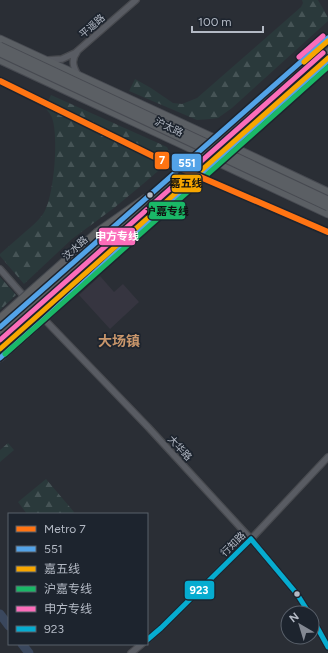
<svg xmlns="http://www.w3.org/2000/svg" width="328" height="653" viewBox="0 0 328 653" font-family="Figtree,'Noto Sans SC',sans-serif">
  <style>
    .medical { fill: #363540 }
    .forest { fill: url(#forest-firs) }
    .lines { fill: none; stroke-linecap: round; stroke-linejoin: round }
    .river { stroke: #3a475d; stroke-width: 9 }
    .minor-casing { stroke: #484a4f; stroke-width: 8 }
    .major-casing { stroke: #474a51; stroke-width: 9 }
    .highway-casing { stroke: #464a50; stroke-width: 10 }
    .minor { stroke: #595c63; stroke-width: 5.5 }
    .major { stroke: #5b5f64; stroke-width: 7 }
    .highway { stroke: #5e6063; stroke-width: 8 }
    .major-bridge-casing { stroke: #474a51; stroke-width: 9; stroke-linecap: butt }
    .highway-bridge-casing { stroke: #464a50; stroke-width: 10; stroke-linecap: butt }
    .major-bridge { stroke: #5b5f64; stroke-width: 7 }
    .highway-bridge { stroke: #5e6063; stroke-width: 8 }
    .bus-1-casing { stroke: #1d242e; stroke-width: 8 }
    .bus-2-casing { stroke: #1d242e; stroke-width: 8 }
    .bus-3-casing { stroke: #1d242e; stroke-width: 8 }
    .bus-4-casing { stroke: #1d242e; stroke-width: 8 }
    .bus-5-casing { stroke: #1d242e; stroke-width: 8 }
    .bus-1 { stroke: #53a3e8; stroke-width: 5 }
    .bus-2 { stroke: #f7a600; stroke-width: 5 }
    .bus-3 { stroke: #1ab867; stroke-width: 5 }
    .bus-4 { stroke: #fb6dba; stroke-width: 5 }
    .bus-5 { stroke: #06acd0; stroke-width: 5 }
    .metro-1-casing { stroke: #1d242e; stroke-width: 9 }
    .metro-1 { stroke: #ff7413; stroke-width: 6 }
    .bus-dot { fill: #b4bac5; stroke: #1d242e; stroke-width: 1.5 }
    .labels { text-anchor: middle; dominant-baseline: central; stroke-width: 3.5; stroke-linejoin: round; paint-order: stroke }
    .street-label { font-size: 10px; fill: #b4bac5; stroke: #1d242e }
    .district-label { font-size: 14px; font-weight: bold; fill: #c9966b; stroke: #1d242e }
    .line-badge { stroke: #1d242e; stroke-width: 1.5 }
    .badge-label { font-size: 11px; text-anchor: middle; font-weight: bold; fill: #fff }
    .pale-badge-label { font-size: 11px; text-anchor: middle; font-weight: bold; fill: #111 }
  </style>
  <defs>
    <pattern id="forest-firs" width="22" height="20" patternUnits="userSpaceOnUse"><rect width="22" height="20" fill="#2a393b"/><path d="M5 1l3.5 6h-7zM16 11l3.5 6h-7z" fill="#465456"/></pattern>
  </defs>
  <rect width="100%" height="100%" fill="#2a2e35"/>
  <path class="medical" d="M100,276L114,292L123,284L139,302L110,329L79,295Z"/>
  <path class="forest" d="M302,0H318L328,17V21L232,108L218,118L210,119L197,120L129,91L135,79L151,88L173,103L182,104L197,98L301,7L303,3Z
    M51,95L167,147L172,158L165,165L143,184L114,208L72,239L24,284L0,256V254C8,247 17,239 25,232C32,226 38,221 43,214C54,199 59,136 52,118C51,114 47,111 45,107Z
    M0,277L16,295L0,310Z
    M8,443L14,450L0,462V450Z
    M46,479L74,512L72,514H27L18,502Z"/>
  <g class="lines">
    <path class="river" d="M0,614L9,626
      M22,644L29,653"/>
    <g class="minor-casing">
      <path id="minor" d="M77,52C71,60 73,67 78,75
        M48,60L62,59L75,53L136,0
        M0,269L44,319L148,427L251,539L297,594L309,613
        M312,618L328,647
        M147,640L161,628L251,539L328,457
        M131,653L142,644"/>
    </g>
    <g class="major-casing">
      <path id="major" d="M0,39L214,138L328,192
        M0,60L198,152L215,161L328,214
        M224,143L328,51
        M0,358L44,319L176,198"/>
    </g>
    <g class="highway-casing">
      <path id="highway" d="M98,232L145,199"/>
    </g>
    <use href="#minor" class="minor"/>
    <use href="#major" class="major"/>
    <use href="#highway" class="highway"/>
    <g class="major-bridge-casing">
      <path id="major-bridge" d="M0,46L328,200
        M0,53L328,207"/>
    </g>
    <g class="highway-bridge-casing">
      <path id="highway-bridge" d="M0,319L98,232
        M0,331L328,41
        M0,349L124,240L156,210L328,58"/>
    </g>
    <use href="#major-bridge" class="major-bridge"/>
    <use href="#highway-bridge" class="highway-bridge"/>
    <g class="bus-1-casing">
      <path id="bus-1" d="M0,327L328,38
        M0,358L44,319L231,147L328,61"/>
    </g>
    <g class="bus-2-casing">
      <path id="bus-2" d="M304,62L328,41
        M0,349C110,252 218,155 328,58"/>
    </g>
    <g class="bus-3-casing">
      <path id="bus-3" d="M5,354C113,259 220,163 328,67"/>
    </g>
    <g class="bus-4-casing">
      <path id="bus-4" d="M299,57L323,36
        M0,340C108,245 215,148 323,53"/>
    </g>
    <g class="bus-5-casing">
      <path id="bus-5" d="M251,539L297,594L309,613
        M312,618L328,647
        M147,640L161,628L251,539"/>
    </g>
    <use href="#bus-1" class="bus-1"/>
    <use href="#bus-2" class="bus-2"/>
    <use href="#bus-3" class="bus-3"/>
    <use href="#bus-4" class="bus-4"/>
    <use href="#bus-5" class="bus-5"/>
    <g class="metro-1-casing">
      <path id="metro-1" d="M0,81L161,160L328,232"/>
    </g>
    <use href="#metro-1" class="metro-1"/>
  </g>
  <g class="bus-dot">
    <circle cx="150" cy="195" r="3.5"/>
    <circle cx="297" cy="594" r="3.5"/>
  </g>
  <g class="labels">
    <g class="street-label">
      <text transform="translate(92 26) rotate(-41)">平遥路</text>
      <text transform="translate(169 127) rotate(25)">沪太路</text>
      <text transform="translate(75 248) rotate(-42)">汶水路</text>
      <text transform="translate(180 448) rotate(47)">大华路</text>
      <text transform="translate(233 544) rotate(-45)">行知路</text>
    </g>
    <g class="district-label">
      <text x="119" y="341">大场镇</text>
    </g>
  </g>
  <g class="line-badge">
    <rect x="154" y="151" width="16" height="19" rx="4" fill="#ff7413"/>
    <rect x="171" y="153" width="31" height="19" rx="4" fill="#53a3e8"/>
    <rect x="171" y="174" width="31" height="19" rx="4" fill="#f7a600"/>
    <rect x="148" y="201" width="38" height="19" rx="4" fill="#1ab867"/>
    <rect x="98" y="227" width="38" height="19" rx="4" fill="#fb6dba"/>
    <rect x="184" y="580" width="31" height="20" rx="4" fill="#06acd0"/>
  </g>
  <g class="badge-label">
    <text x="162" y="164">7</text>
    <text x="187" y="167">551</text>
    <text x="117" y="240">申方专线</text>
    <text x="199" y="594">923</text>
  </g>
  <g class="pale-badge-label">
    <text x="186" y="187">嘉五线</text>
    <text x="167" y="215">沪嘉专线</text>
  </g>
  <rect x="8" y="513" width="140" height="132" fill="#1d242e" stroke="#59606a"/>
  <rect x="16" y="526" width="20" height="6" fill="#ff7413" stroke="#59606a"/>
  <text x="44" y="533" font-size="12" fill="#b4bac5">Metro 7</text>
  <rect x="16" y="546" width="20" height="6" fill="#53a3e8" stroke="#59606a"/>
  <text x="44" y="553" font-size="12" fill="#b4bac5">551</text>
  <rect x="16" y="566" width="20" height="6" fill="#f7a600" stroke="#59606a"/>
  <text x="44" y="573" font-size="12" fill="#b4bac5">嘉五线</text>
  <rect x="16" y="586" width="20" height="6" fill="#1ab867" stroke="#59606a"/>
  <text x="44" y="593" font-size="12" fill="#b4bac5">沪嘉专线</text>
  <rect x="16" y="606" width="20" height="6" fill="#fb6dba" stroke="#59606a"/>
  <text x="44" y="613" font-size="12" fill="#b4bac5">申方专线</text>
  <rect x="16" y="626" width="20" height="6" fill="#06acd0" stroke="#59606a"/>
  <text x="44" y="633" font-size="12" fill="#b4bac5">923</text>
  <g transform="translate(300 625) rotate(322)"><circle r="19" fill="#1d242e" stroke="#59606a"/>
  <path d="M0-3L7 15L0 10L-7 15Z" fill="#848993"/>
  <text y="-6" font-size="11" font-weight="bold" text-anchor="middle" fill="#b4bac5">N</text>
  </g>
  <path d="M192 26v6h71v-6" fill="none" stroke="#b4bac5" stroke-width="2"/>
  <text x="198" y="26" font-size="12" fill="#b4bac5" stroke="#1d242e" stroke-width="3" paint-order="stroke">100 m</text>
</svg>
